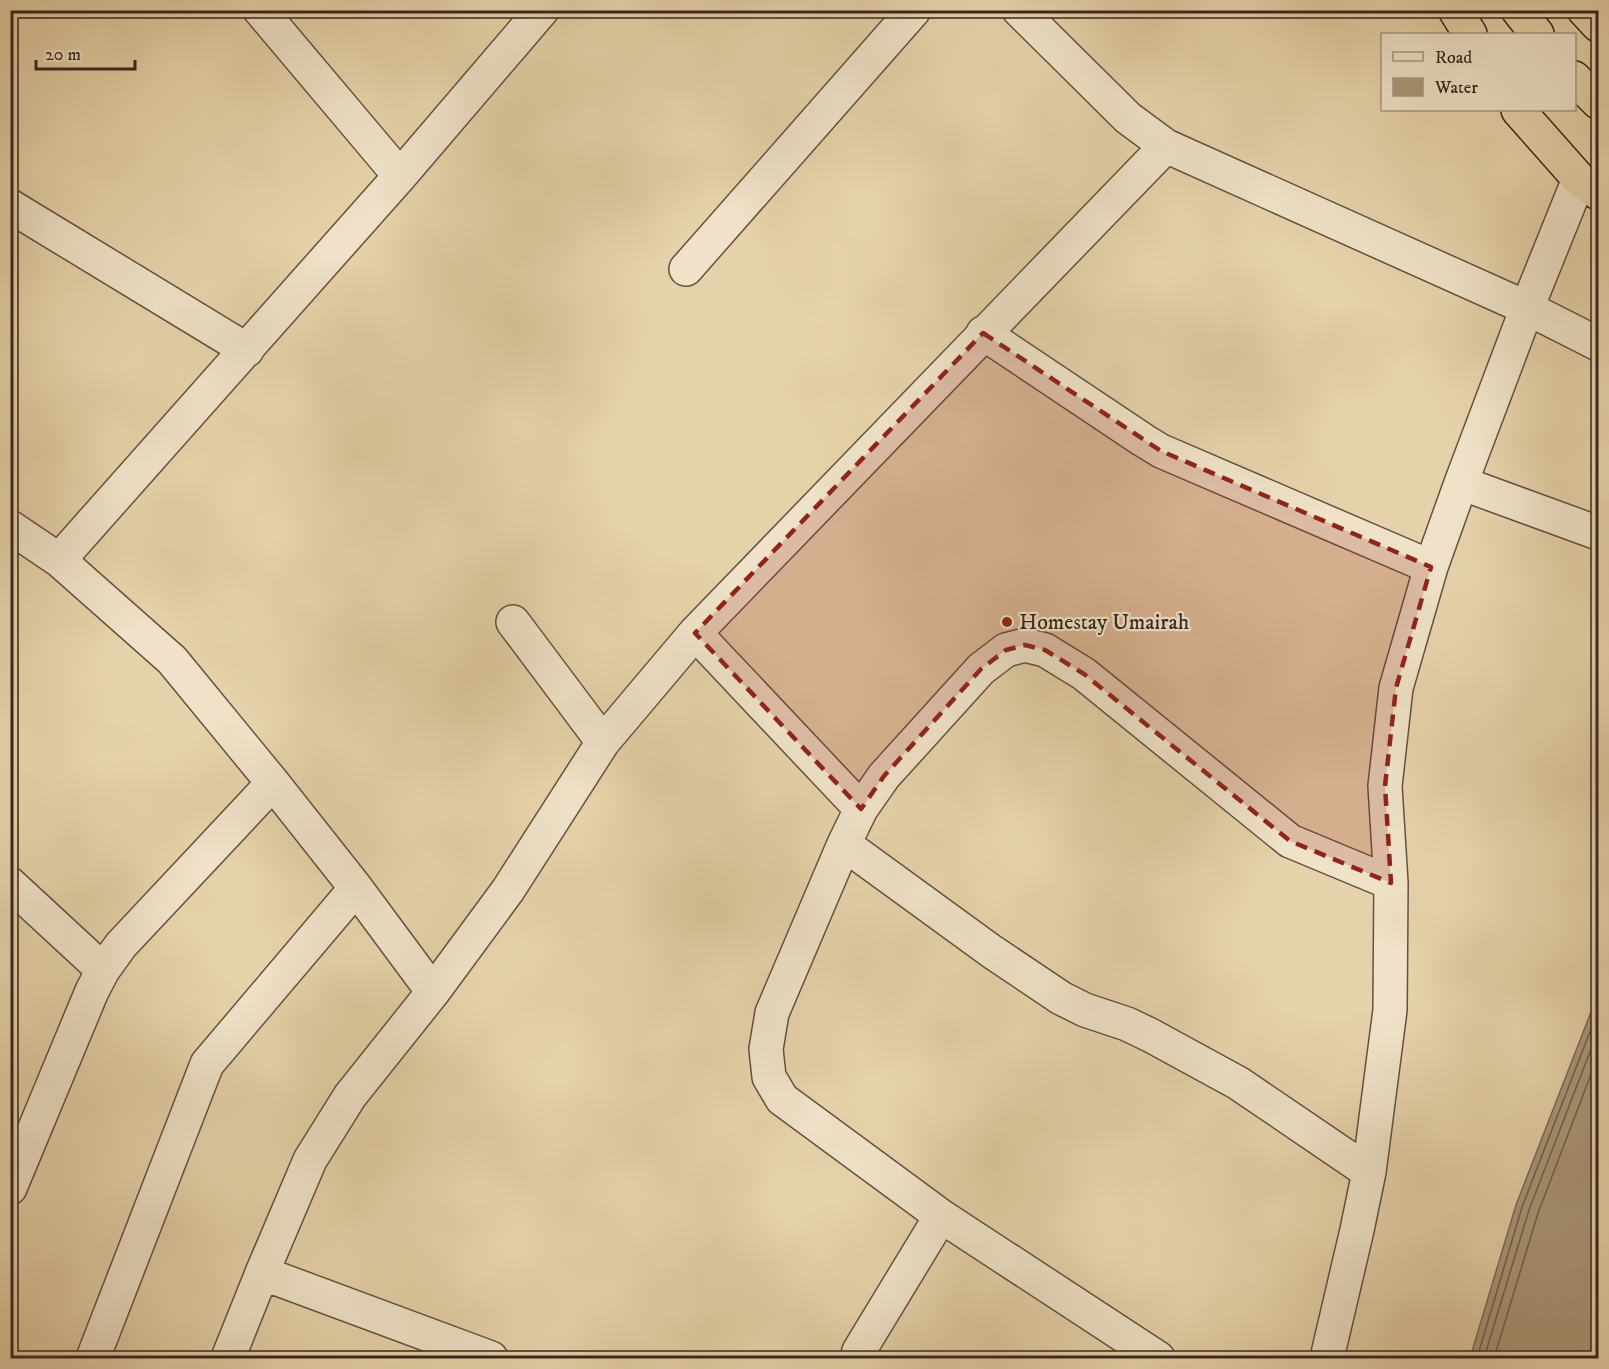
<svg xmlns="http://www.w3.org/2000/svg" width="1609" height="1369" viewBox="0 0 1609 1369" font-family="'IM FELL DW Pica',serif">
  <style>
    .water { fill: #ab987a; stroke: #7d6a55; stroke-width: 1.5 }
    .lines { fill: none; stroke-linecap: round; stroke-linejoin: round }
    .shore { stroke: #725f4c; stroke-width: 1.5 }
    .minor-casing { stroke: #645141; stroke-width: 36 }
    .highway-casing { stroke: #38261e; stroke-width: 36 }
    .minor { stroke: #efe2c8; stroke-width: 33 }
    .highway { stroke: #e6d2aa; stroke-width: 33 }
    .marked { fill: #8f2418; fill-opacity: 0.2; stroke: #8f2418; stroke-width: 4.5; stroke-dasharray: 12 8; stroke-linejoin: round }
    .poi-dot { fill: #8f2418; stroke: #efe2c8; stroke-width: 2 }
    .labels { text-anchor: middle; dominant-baseline: central; stroke-width: 4.5; stroke-linejoin: round; paint-order: stroke }
    .poi-label { font-size: 22px; fill: #38261e; stroke: #efe2c8; text-anchor: start }
  </style>
  <rect width="100%" height="100%" fill="#e6d2aa"/>
  <filter id="stains"><feTurbulence type="fractalNoise" baseFrequency=".00333" numOctaves="4"/><feColorMatrix values="0 0 0 0 .2 0 0 0 0 .09 0 0 0 0 .02 0 0 0 .5 -.17"/></filter>
  <radialGradient id="worn" r=".72"><stop offset=".6" stop-color="#630" stop-opacity="0"/><stop offset="1" stop-color="#630" stop-opacity=".3"/></radialGradient>
  <path class="water" d="M1598,994V1358H1470L1516,1205Z"/>
  <g class="lines">
    <path class="shore" d="M1477,1358L1522,1207L1598,1011
      M1484,1358L1529,1210L1598,1031
      M1494,1358L1538,1213L1598,1056"/>
    <g class="minor-casing">
      <path id="minor" d="M260,10L400,176
        M1019,10L1128,118L1166,146L1527,308L1598,344
        M10,206L247,350
        M686,269L914,10
        M983,333L1143,440L1161,451L1431,567
        M1461,483L1598,533
        M10,527L59,560L172,660L273,783L356,888L433,992
        M59,560L400,176L542,10
        M513,622L603,742
        M695,633L861,809
        M844,844L991,951L1061,998L1085,1010L1127,1024L1150,1035L1238,1083L1369,1172
        M10,884L103,970
        M10,1188L92,991L103,970L121,945L273,783
        M262,1273L491,1358
        M93,1358L207,1064L356,888
        M228,1358L262,1273L310,1160L350,1096L433,992L508,890L603,742L695,633L1166,146
        M857,1358L859,1351L941,1216
        M1158,1358L941,1216L782,1099L769,1077L766,1049L772,1013L844,844L861,809L884,776L981,669L1006,650L1025,645L1045,650L1084,674L1290,841L1391,883
        M1327,1358L1357,1230L1369,1172L1390,1010L1391,883L1385,786L1396,688L1431,567L1461,483L1527,308L1579,179"/>
    </g>
    <g class="highway-casing">
      <path id="highway" d="M1455,10L1470,34
        M1518,10L1537,34
        M1584,10L1598,25
        M1574,78L1598,102
        M1518,110L1579,179L1598,193"/>
    </g>
    <use href="#minor" class="minor"/>
    <use href="#highway" class="highway"/>
  </g>
  <path class="marked" d="M983,333L1161,451L1431,567L1396,688L1385,786L1391,883L1290,841L1084,674L1045,650L1025,645L1006,650L981,669L884,776L861,809L695,633Z"/>
  <circle class="poi-dot" cx="1007" cy="622" r="6"/>
  <g class="labels">
    <g class="poi-label">
      <text x="1019" y="622">Homestay Umairah</text>
    </g>
  </g>
  <rect width="1609" height="1369" fill="none" stroke="#e6d2aa" stroke-width="36"/>
  <rect x="12" y="12" width="1585" height="1345" fill="none" stroke="#38261e" stroke-width="3"/>
  <rect x="18" y="18" width="1573" height="1333" fill="none" stroke="#38261e" stroke-width="1.5"/>
  <rect x="1381" y="33" width="195" height="78" fill="#efe2c8" stroke="#a69784" stroke-width="1.5"/>
  <rect x="1393" y="52" width="30" height="9" fill="#efe2c8" stroke="#a69784" stroke-width="1.5"/>
  <text x="1435" y="63" font-size="18" fill="#38261e">Road</text>
  <rect x="1393" y="78" width="30" height="18" fill="#ab987a" stroke="#a69784" stroke-width="1.5"/>
  <text x="1435" y="93" font-size="18" fill="#38261e">Water</text>
  <path d="M36 60v9h99v-9" fill="none" stroke="#38261e" stroke-width="3"/>
  <text x="45" y="60" font-size="18" fill="#38261e" stroke="#efe2c8" stroke-width="4.5" paint-order="stroke">20 m</text>
  <rect width="100%" height="100%" filter="url(#stains)"/>
  <rect width="100%" height="100%" fill="url(#worn)"/>
</svg>
